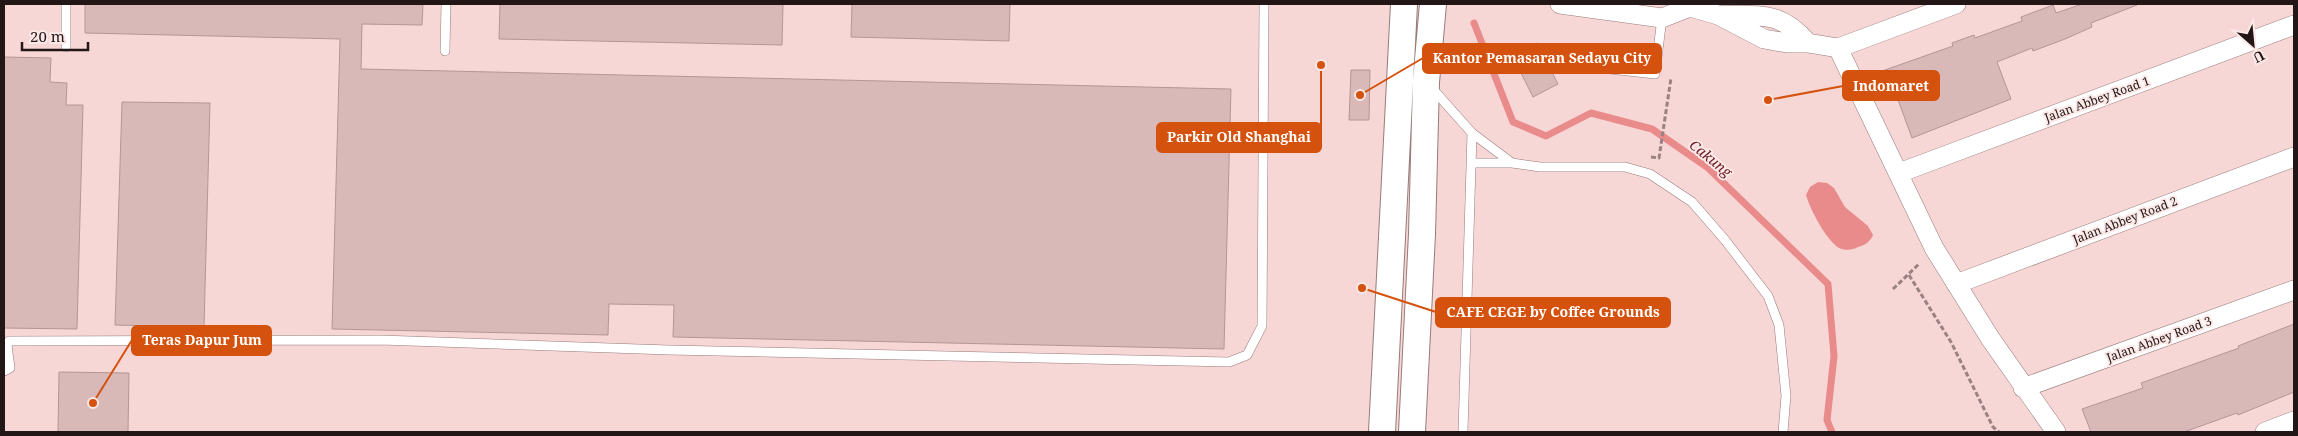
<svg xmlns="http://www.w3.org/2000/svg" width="2298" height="436" viewBox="0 0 2298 436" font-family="'Noto Serif',serif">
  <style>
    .water { fill: #ea8b8b }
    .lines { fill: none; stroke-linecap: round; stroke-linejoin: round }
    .stream { stroke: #ea8b8b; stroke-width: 7 }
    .building { fill: #d8b9b8; stroke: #b39695 }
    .lane-casing { stroke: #977b7a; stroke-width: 10 }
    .street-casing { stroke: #977b7a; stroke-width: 20 }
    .secondary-casing { stroke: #977b7a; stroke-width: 28 }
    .path { stroke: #998281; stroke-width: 3; stroke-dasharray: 5 2.5; stroke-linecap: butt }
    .lane { stroke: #fff; stroke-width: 9 }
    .street { stroke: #fff; stroke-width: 19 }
    .secondary { stroke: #fff; stroke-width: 26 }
    .labels { text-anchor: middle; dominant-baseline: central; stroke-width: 4; stroke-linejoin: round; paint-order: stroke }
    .street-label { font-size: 12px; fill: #221716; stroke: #fbe8e7 }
    .water-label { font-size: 14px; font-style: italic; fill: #6b1820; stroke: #fbe8e7 }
    .leader { fill: none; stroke: #d4520d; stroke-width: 2 }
    .callout-dot { fill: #d4520d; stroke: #fbe8e7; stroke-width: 2 }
    .callout { fill: #d4520d; stroke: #d4520d; stroke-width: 2 }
    .callout-label { font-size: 14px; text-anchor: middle; font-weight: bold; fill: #fff }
  </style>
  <rect width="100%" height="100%" fill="#f7d7d6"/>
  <path class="water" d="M1818,182L1827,183L1834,188L1845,207L1868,226L1873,235C1870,242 1865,245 1858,247C1853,250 1845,251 1839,248C1826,240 1810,209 1806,195L1810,187Z"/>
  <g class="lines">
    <path class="stream" d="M1474,23L1513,122L1546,136L1591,113L1652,129L1707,167L1828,284L1834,356L1827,420L1832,432"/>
  </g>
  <path class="building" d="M85,4H423L422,25L362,24L361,69L1231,89L1224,349L673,337L674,305L609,304L608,335L332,329L340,39L85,33Z
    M500,4H783L782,45L499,39Z
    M852,4H1010L1009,41L851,37Z
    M2082,4H2137V5L2091,23L2092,27L2065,39L2033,51L2032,48L1997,62L2011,99L1912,138L1897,97L1892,99L1882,71L1953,46L1952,43L1974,35L1975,38L2022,21L2021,17L2053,5L2056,13Z
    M1537,43L1558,84L1533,97L1512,55Z
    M4,57L51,58L50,82L67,83L66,105H83L77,329L4,328Z
    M1351,70H1370L1369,120H1349Z
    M122,102L210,103L204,327L115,325Z
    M2294,324V392L2238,415L2237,413L2184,432H2091L2082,409L2143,388L2141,383L2239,348L2238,346Z
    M59,372L129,373L128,432H58Z"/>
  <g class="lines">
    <g class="lane-casing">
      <path id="lane" d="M66,47V4
        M445,51L446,4
        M1574,65L1655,74L1662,18
        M1431,87L1472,133L1512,163L1540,167H1625L1650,174L1692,202L1725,240L1768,296L1779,325L1786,396L1783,432
        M1471,163H1512
        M4,371L10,368L7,345L9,341L381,340L669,350L1229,362L1247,355L1262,326L1264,4
        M1463,432L1472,133"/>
    </g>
    <g class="street-casing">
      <path id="street" d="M1560,4L1662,18L1690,7
        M1687,4L1690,7L1718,15L1764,39L1787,43H1808L1838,48L1956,4
        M1723,15C1762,16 1780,11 1808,43
        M1838,48L1934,248L1990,338L2056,432
        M1899,173L2294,25
        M1956,284L2294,157
        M2023,388L2294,290
        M2265,432L2294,421"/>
    </g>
    <g class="secondary-casing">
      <path id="secondary" d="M1382,432L1404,4
        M1412,432L1422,234L1426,82L1433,4"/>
    </g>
    <path class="path" d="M1651,157L1659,158L1671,78
      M1909,275L1951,342L1993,427L1999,432
      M1893,289L1920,263"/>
    <use href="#lane" class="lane"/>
    <use href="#street" class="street"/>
    <use href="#secondary" class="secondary"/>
  </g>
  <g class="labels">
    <g class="street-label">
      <text transform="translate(2097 99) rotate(-20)">Jalan Abbey Road 1</text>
      <text transform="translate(2125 220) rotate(-21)">Jalan Abbey Road 2</text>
      <text transform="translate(2159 339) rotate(-20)">Jalan Abbey Road 3</text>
    </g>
    <g class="water-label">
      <text transform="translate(1711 158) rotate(39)">Cakung</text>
    </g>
  </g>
  <path class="leader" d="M1360 95L1423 58M1768 100L1843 86M1321 65L1321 138M1362 288L1436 312M93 403L132 340"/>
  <g class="callout-dot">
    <circle cx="1360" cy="95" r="5"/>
    <circle cx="1768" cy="100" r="5"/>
    <circle cx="1321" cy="65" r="5"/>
    <circle cx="1362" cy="288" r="5"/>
    <circle cx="93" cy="403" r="5"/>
  </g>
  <g class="callout">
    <rect x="1423" y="44" width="238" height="29" rx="5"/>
    <rect x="1843" y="71" width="96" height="29" rx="5"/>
    <rect x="1157" y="123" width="164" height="29" rx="5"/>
    <rect x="1436" y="298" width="234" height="29" rx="5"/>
    <rect x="132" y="326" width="139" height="29" rx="5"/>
  </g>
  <g class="callout-label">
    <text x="1542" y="63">Kantor Pemasaran Sedayu City</text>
    <text x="1891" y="91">Indomaret</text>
    <text x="1239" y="142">Parkir Old Shanghai</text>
    <text x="1553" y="317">CAFE CEGE by Coffee Grounds</text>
    <text x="202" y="345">Teras Dapur Jum</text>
  </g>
  <rect width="2298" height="436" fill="none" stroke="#221716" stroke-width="10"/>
  <g transform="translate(2253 45) rotate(153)" stroke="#fbe8e7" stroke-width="4" paint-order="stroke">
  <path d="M0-4L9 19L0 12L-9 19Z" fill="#221716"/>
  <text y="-8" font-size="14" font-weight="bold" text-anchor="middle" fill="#221716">U</text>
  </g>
  <path d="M22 42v8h66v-8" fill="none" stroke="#221716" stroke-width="2.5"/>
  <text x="30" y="42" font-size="15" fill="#221716" stroke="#fbe8e7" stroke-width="4" paint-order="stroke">20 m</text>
</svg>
